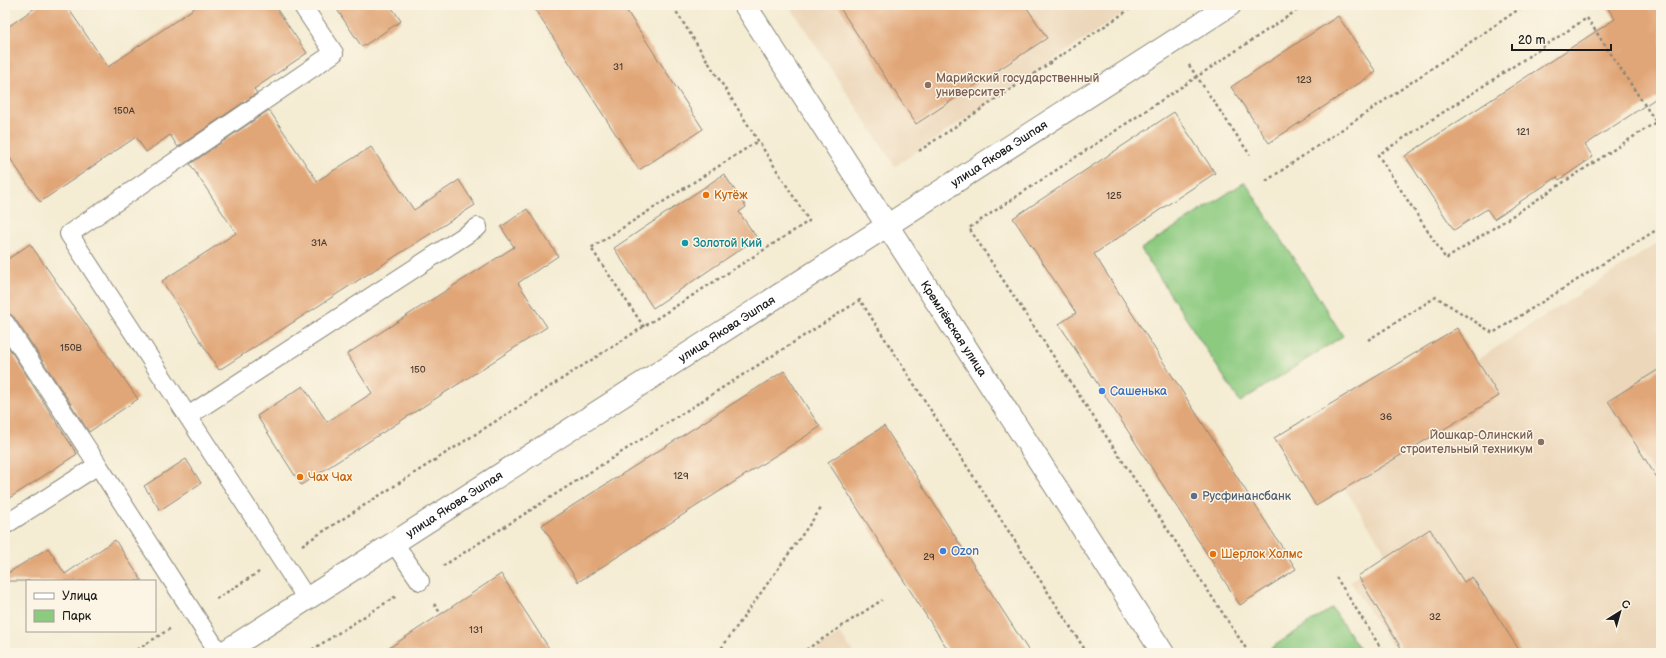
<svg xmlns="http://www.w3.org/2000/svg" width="1666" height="658" viewBox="0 0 1666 658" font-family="'Balsamiq Sans',sans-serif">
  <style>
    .built { fill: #ecd7ba }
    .green { fill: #8cca80; stroke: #54734e }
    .building { fill: #e1a677 }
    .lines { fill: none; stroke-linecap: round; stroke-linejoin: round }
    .service-casing { stroke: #888478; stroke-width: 20 }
    .tertiary-casing { stroke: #888478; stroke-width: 24 }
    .path { stroke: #888478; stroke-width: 2.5; stroke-dasharray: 3 3; stroke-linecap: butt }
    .service { stroke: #fff; stroke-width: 18 }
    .tertiary { stroke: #fff; stroke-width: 22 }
    .education-dot { fill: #8d6e63; stroke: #fcf5e5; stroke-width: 1.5 }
    .food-dot { fill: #e8710a; stroke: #fcf5e5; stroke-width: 1.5 }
    .culture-dot { fill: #0f9aa8; stroke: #fcf5e5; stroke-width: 1.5 }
    .shop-dot { fill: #3f7fe0; stroke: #fcf5e5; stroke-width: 1.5 }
    .service-dot { fill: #5c6f8a; stroke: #fcf5e5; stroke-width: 1.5 }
    .labels { text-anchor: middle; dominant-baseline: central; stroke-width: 3; stroke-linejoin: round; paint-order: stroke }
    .number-label { font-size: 10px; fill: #4d3e33 }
    .education-label { font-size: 12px; fill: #785e54; stroke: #fcf5e5; text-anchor: start }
    .street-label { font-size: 12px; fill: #1c1c1c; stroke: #fcf5e5 }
    .food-label { font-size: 12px; fill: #c56008; stroke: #fcf5e5; text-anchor: start }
    .culture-label { font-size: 12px; fill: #0d838f; stroke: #fcf5e5; text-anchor: start }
    .shop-label { font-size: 12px; fill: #366cbe; stroke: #fcf5e5; text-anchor: start }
    .service-label { font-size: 12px; fill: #4e5e75; stroke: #fcf5e5; text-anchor: start }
  </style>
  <rect width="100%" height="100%" fill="#fcf5e5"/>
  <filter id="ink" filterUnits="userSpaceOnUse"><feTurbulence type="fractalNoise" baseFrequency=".025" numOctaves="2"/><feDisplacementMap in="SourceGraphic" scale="8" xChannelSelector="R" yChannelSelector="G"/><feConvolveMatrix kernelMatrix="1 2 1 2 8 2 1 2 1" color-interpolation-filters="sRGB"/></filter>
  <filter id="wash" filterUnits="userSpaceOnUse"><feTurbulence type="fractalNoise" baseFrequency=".012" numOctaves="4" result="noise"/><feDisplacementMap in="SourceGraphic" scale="16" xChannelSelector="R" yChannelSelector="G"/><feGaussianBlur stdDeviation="0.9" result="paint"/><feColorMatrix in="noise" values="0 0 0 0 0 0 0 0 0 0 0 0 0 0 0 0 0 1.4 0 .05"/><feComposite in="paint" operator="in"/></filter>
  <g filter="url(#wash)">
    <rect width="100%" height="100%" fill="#f4ecd3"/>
    <path class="built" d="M789,5H1135L895,166Z
      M1661,241V653H1396L1350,581L1388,556L1345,489L1498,396L1477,360Z
      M840,633L853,653H811Z"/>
    <path class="green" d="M1245,182L1343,336L1240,402L1141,249Z
      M1332,608L1359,648V653H1275L1271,648Z"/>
    <g id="blocks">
      <path class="building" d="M39,5H66L108,67L199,5H274L307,53L254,89L257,93L178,147L170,135L146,152L136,137L40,202L5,151V29Z
        M334,5H390L401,21L362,47Z
        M532,5H623L703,129L639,170Z
        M838,5H1025L1047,38L916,124Z
        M1606,5H1661V95L1585,145L1593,157L1559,180L1557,177L1494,219L1487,209L1454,230L1405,156L1615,19Z
        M1338,16L1376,72L1269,143L1231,87Z
        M269,110L317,181L371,147L414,210L459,180L475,205L219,370L162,281L236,233L190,164Z
        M1174,112L1215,173L1094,254L1296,569L1240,605L1059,324L1076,313L1013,218Z
        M724,174L746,207L739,212L757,238L653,308L614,248Z
        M527,209L558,256L518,283L547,327L301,485L257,416L303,386L327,422L372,393L347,354L514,247L501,227Z
        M30,244L138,399L89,432L14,317L10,314L5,313V261Z
        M1457,328L1499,396L1316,506L1274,438Z
        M5,342L77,454L5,501Z
        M1661,368V484L1608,401Z
        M784,371L820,427L578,582L542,525Z
        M884,426L1030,653H950L828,462Z
        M186,459L201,483L160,510L144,486Z
        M1430,529L1464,582L1472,577L1521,653H1404L1358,576Z
        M115,540L142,581H5V575L48,548L65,574Z
        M501,574L552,653H381L441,614Z"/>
    </g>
  </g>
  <g filter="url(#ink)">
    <use href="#blocks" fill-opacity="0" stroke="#888478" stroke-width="1"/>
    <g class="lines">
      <g class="service-casing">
        <path id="service" d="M302,5L334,53L69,234L307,599
          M5,323L98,465L5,525
          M188,416L478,227
          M98,465L219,653
          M394,543L420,581"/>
      </g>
      <g class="tertiary-casing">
        <g id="tertiary">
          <path id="s1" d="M745,5L1163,653"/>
          <path id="s2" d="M223,653L1230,5"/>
        </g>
      </g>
      <path class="path" d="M1587,18L1656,122L1446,259L1378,155Z
        M1189,65L1250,155
        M919,151L1136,5
        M1266,181L1525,5
        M644,327L591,248L758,141
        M1368,340L1436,297L1493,333L1661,227
        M302,545L809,221L672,5
        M443,566L860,300L1087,653
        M1336,577L1384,653
        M216,599L259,572
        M434,604L441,614
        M132,653L171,628
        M307,653L398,595
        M718,653L822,507
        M801,653L882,600
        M1249,653L969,228L1305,5"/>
      <use href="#service" class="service"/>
      <use href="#tertiary" class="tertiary"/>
    </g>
  </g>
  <g class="education-dot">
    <circle cx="928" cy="85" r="4"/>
    <circle cx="1541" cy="442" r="4"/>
  </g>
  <g class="food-dot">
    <circle cx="706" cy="195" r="4"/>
    <circle cx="300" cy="477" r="4"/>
    <circle cx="1213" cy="554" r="4"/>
  </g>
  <circle class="culture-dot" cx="685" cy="243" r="4"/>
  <g class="shop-dot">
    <circle cx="1102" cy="391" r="4"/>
    <circle cx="943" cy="551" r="4"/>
  </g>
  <circle class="service-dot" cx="1194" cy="496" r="4"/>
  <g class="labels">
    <g class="number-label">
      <text x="618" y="67">31</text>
      <text x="1304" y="80">123</text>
      <text x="124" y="111">150А</text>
      <text x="1523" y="132">121</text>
      <text x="1114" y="196">125</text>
      <text x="319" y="243">31А</text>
      <text x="71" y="348">150В</text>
      <text x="418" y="370">150</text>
      <text x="1386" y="417">36</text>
      <text x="681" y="476">129</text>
      <text x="929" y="557">29</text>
      <text x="1435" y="617">32</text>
      <text x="476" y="630">131</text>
    </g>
    <g class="education-label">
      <text x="936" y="78">Марийский государственный<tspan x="936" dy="14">университет</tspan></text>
      <text x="1533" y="435" text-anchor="end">Йошкар-Олинский<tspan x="1533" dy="14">строительный техникум</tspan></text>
    </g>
    <g class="street-label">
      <text stroke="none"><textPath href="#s2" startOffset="923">улица Якова Эшпая</textPath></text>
      <text stroke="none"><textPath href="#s2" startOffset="599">улица Якова Эшпая</textPath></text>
      <text stroke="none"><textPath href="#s1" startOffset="385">Кремлёвская улица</textPath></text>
      <text stroke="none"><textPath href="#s2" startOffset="275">улица Якова Эшпая</textPath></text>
    </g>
    <g class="food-label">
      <text x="714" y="195">Кутёж</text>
      <text x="308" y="477">Чах Чах</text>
      <text x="1221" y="554">Шерлок Холмс</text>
    </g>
    <g class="culture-label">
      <text x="693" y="243">Золотой Кий</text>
    </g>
    <g class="shop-label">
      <text x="1110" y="391">Сашенька</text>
      <text x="951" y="551">Ozon</text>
    </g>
    <g class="service-label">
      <text x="1202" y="496">Русфинансбанк</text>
    </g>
  </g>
  <rect width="1666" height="658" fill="none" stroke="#fcf5e5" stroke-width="20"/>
  <rect x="26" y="580" width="130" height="52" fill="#fcf5e5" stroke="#a29e95"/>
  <rect x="34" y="593" width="20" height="6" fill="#ffffff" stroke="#a29e95"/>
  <text x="62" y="600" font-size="12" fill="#1c1c1c">Улица</text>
  <rect x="34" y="610" width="20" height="12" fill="#8cca80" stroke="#a29e95"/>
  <text x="62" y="620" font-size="12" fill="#1c1c1c">Парк</text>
  <g transform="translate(1620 612) rotate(37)" stroke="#fcf5e5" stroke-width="3" paint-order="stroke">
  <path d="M0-3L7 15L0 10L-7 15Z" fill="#1c1c1c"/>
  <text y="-6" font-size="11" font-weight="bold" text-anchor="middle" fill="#1c1c1c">С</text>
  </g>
  <path d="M1512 44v6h99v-6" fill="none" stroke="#1c1c1c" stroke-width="2"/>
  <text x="1518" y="44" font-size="12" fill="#1c1c1c" stroke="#fcf5e5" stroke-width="3" paint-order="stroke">20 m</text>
</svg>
